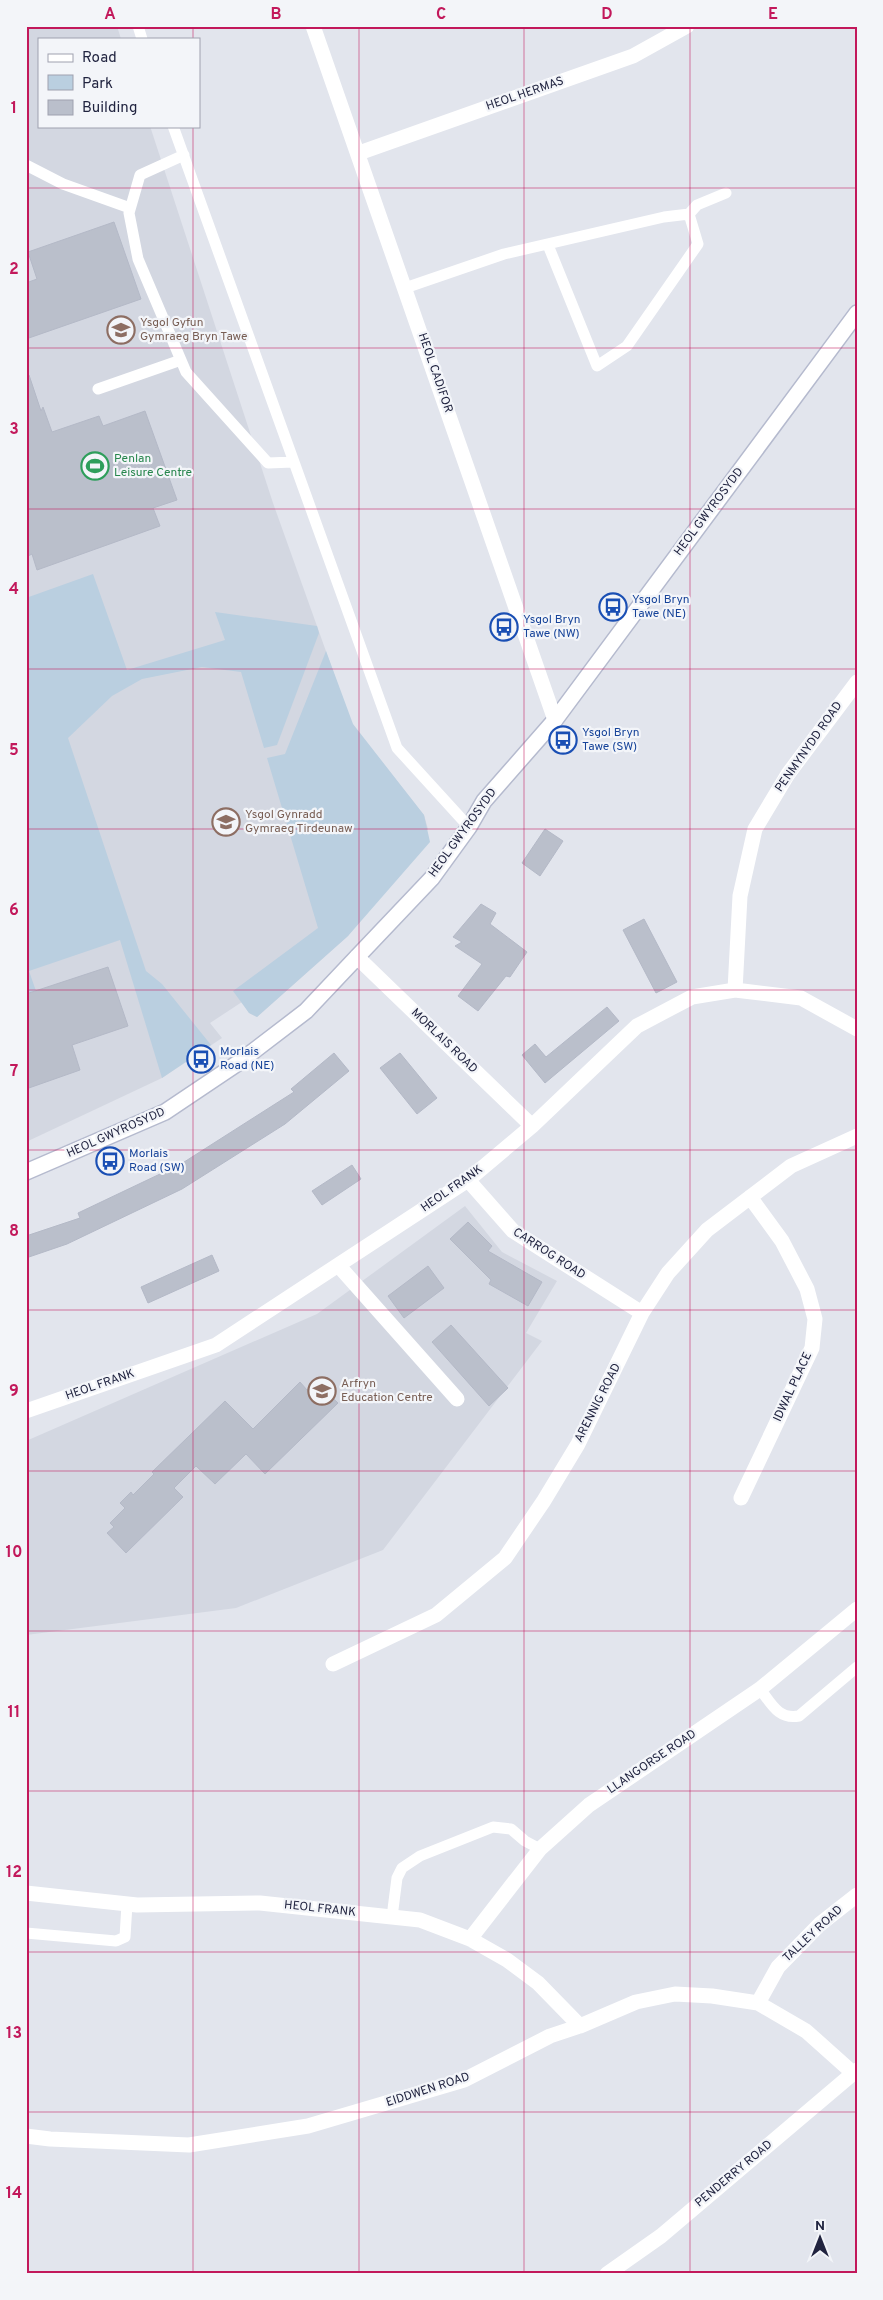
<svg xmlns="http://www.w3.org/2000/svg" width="883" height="2300" viewBox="0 0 883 2300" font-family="Overpass,sans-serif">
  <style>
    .built { fill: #d3d7e1 }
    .green { fill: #bacfe0 }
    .building { fill: #babfcb; stroke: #b4b9c7 }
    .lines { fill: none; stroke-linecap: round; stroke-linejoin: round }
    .secondary-casing { stroke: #b5bace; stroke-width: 18 }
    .lane { stroke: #fff; stroke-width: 11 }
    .street { stroke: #fff; stroke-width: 15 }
    .secondary { stroke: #fff; stroke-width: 15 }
    .grid { fill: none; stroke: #c2185b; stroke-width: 1; stroke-opacity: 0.55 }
    .labels { text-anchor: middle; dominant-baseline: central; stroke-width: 4.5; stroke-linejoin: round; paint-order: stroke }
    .street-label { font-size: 12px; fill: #212440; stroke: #f3f5f9 }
    .education-label { font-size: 12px; fill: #785e54; stroke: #f3f5f9; text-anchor: start }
    .leisure-label { font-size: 12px; fill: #27864d; stroke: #f3f5f9; text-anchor: start }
    .transit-label { font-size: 12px; fill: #164399; stroke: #f3f5f9; text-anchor: start }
    .neatline { fill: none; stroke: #c2185b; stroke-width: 2 }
    .grid-label { font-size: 16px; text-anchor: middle; font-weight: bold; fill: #c2185b }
  </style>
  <rect width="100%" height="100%" fill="#e2e5ed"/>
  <path class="built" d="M26,26H117L121,39H39V126H150L273,503L352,724L424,815L428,829L348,936L257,1017L249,1013L242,1002L210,1023L222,1038L162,1078L26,1142Z
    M465,1206L502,1252L557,1281L526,1333L542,1341L383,1550L236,1608L26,1635V1441L317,1314Z"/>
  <path class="green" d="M93,574L127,670L225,640L215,612L317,626L319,633L277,745L264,748L241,672L202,667L142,679L112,696L68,738L146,971L162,984L211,1045L162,1078L120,940L29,971L36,991L26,994V598Z
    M326,651L353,724L424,815L430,842L348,936L257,1017L249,1013L233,991L318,928L267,758L285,754Z"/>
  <path class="building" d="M114,222L141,299L26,339V283L37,279L28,252Z
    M26,375H29L41,411L43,407L52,432L99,416L103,426L145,411L177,500L153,508L160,526L37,570L32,554L26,557Z
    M545,829L563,841L540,876L522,863Z
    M481,904L496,913L490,924L527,952L510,977L506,976L478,1011L458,996L482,964L455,946L462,942L453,937Z
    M644,919L677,982L656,993L623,930Z
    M108,967L128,1026L72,1045L80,1070L26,1089V994Z
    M607,1007L619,1021L545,1083L522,1055L535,1044L546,1057Z
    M334,1053L349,1071L285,1124L182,1189L67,1244L26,1258V1236L80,1218L78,1213L181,1164L294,1092L291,1089Z
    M400,1053L437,1098L417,1114L380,1068Z
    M352,1165L361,1179L322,1205L312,1191Z
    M468,1222L492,1246L488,1251L542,1282L528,1306L489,1284L491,1280L450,1239Z
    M212,1255L219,1271L148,1303L141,1287Z
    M428,1266L444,1288L404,1318L388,1296Z
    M451,1325L508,1388L489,1406L432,1342Z
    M300,1382L307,1390L310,1387L315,1392L321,1387L338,1403L265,1474L246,1454L215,1484L196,1466L174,1488L183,1497L126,1553L107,1533L114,1527L110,1523L125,1508L120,1503L131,1492L133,1495L154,1474L152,1472L225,1401L253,1429Z"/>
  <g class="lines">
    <g class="secondary-casing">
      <path id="secondary" d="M26,1172L165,1112L238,1063L306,1011L357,957L432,878L469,827L484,801L555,720L857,313"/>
    </g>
    <path class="lane" d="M138,26L142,39
      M173,126L397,748L469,827
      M184,155L140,175L129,213L138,259L186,372L268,463L293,462
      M26,165L63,184L130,208
      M548,245L597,366L627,346L698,244L689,214
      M405,288L504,254L664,217L689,214L697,205L726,193
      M98,389L181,360
      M760,1689C771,1703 778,1720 799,1716L857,1667
      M392,1917L397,1878L402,1868L420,1856L493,1827L511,1829L525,1841L540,1849
      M26,1933L116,1941L125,1937L127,1904"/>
    <path class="street" d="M313,26L555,720
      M359,153L633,56L687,26
      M357,957L532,1126
      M735,990L740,896L755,829L788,774L857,682
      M468,1180L513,1231L642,1313
      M338,1265L457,1399
      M26,1411L216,1345L468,1180L532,1126L637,1026L692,997L735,990L801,998L857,1029
      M741,1498L812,1348L815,1319L807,1289L782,1241L750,1197
      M333,1664L436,1615L505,1558L543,1502L578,1444L642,1313L668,1273L707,1230L791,1166L857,1136
      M26,1893L137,1905L260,1903L420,1920L470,1939L507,1960L538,1983L580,2026
      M470,1939L540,1849L589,1805L760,1689L857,1609
      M758,2003L778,1967L820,1924L857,1895
      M26,2136L50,2139L189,2145L308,2126L464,2080L550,2036L580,2026L636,2002L675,1994L712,1996L758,2003L806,2031L853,2073
      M607,2274L661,2236L857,2070"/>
    <use href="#secondary" class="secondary"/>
  </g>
  <path class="grid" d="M193,26V39M359,26V2274M524,26V2274M690,26V2274M193,126V2274M26,188H857M26,348H857M26,509H857M26,669H857M26,829H857M26,990H857M26,1150H857M26,1310H857M26,1471H857M26,1631H857M26,1791H857M26,1952H857M26,2112H857"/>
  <defs>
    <g id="school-ring" transform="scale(1.4375)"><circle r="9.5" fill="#f3f5f9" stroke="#8d6e63" stroke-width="1.5"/><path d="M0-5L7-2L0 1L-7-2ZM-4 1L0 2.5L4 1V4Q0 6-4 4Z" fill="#8d6e63"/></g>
    <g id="stadium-ring" transform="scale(1.4375)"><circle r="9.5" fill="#f3f5f9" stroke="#2e9e5b" stroke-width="1.5"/><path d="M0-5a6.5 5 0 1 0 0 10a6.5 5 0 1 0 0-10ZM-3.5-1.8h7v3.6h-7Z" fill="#2e9e5b"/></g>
    <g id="bus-ring" transform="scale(1.4375)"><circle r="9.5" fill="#f3f5f9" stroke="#1a4fb4" stroke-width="1.5"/><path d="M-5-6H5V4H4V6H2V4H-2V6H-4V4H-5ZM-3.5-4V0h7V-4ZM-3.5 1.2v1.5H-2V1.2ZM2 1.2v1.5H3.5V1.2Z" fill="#1a4fb4"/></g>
  </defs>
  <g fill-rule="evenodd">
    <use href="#school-ring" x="121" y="330"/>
    <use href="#stadium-ring" x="95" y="466"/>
    <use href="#bus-ring" x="613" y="607"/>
    <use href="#bus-ring" x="504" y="627"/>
    <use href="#bus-ring" x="563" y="740"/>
    <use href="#school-ring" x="226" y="822"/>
    <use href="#bus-ring" x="201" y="1059"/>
    <use href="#bus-ring" x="110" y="1161"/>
    <use href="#school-ring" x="322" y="1391"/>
  </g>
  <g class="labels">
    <g class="street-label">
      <text transform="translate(525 94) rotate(-19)">HEOL HERMAS</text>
      <text transform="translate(435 373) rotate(71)">HEOL CADIFOR</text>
      <text transform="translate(709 512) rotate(-53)">HEOL GWYROSYDD</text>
      <text transform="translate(809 747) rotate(-55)">PENMYNYDD ROAD</text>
      <text transform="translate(463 833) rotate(-54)">HEOL GWYROSYDD</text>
      <text transform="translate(444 1041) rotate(44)">MORLAIS ROAD</text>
      <text transform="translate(116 1133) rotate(-24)">HEOL GWYROSYDD</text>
      <text transform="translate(452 1189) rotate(-35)">HEOL FRANK</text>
      <text transform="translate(549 1254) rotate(33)">CARROG ROAD</text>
      <text transform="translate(100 1385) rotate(-19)">HEOL FRANK</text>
      <text transform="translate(793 1387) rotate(-65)">IDWAL PLACE</text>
      <text transform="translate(598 1403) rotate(-63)">ARENNIG ROAD</text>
      <text transform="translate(652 1762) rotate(-34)">LLANGORSE ROAD</text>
      <text transform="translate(320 1909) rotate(6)">HEOL FRANK</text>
      <text transform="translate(813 1934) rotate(-43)">TALLEY ROAD</text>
      <text transform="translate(428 2090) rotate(-18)">EIDDWEN ROAD</text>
      <text transform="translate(734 2174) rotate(-40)">PENDERRY ROAD</text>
    </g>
    <g class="education-label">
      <text x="140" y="323">Ysgol Gyfun<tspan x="140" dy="14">Gymraeg Bryn Tawe</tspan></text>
      <text x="245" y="815">Ysgol Gynradd<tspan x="245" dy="14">Gymraeg Tirdeunaw</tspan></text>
      <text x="341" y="1384">Arfryn<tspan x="341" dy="14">Education Centre</tspan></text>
    </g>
    <g class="leisure-label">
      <text x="114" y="459">Penlan<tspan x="114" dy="14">Leisure Centre</tspan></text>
    </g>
    <g class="transit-label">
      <text x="632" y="600">Ysgol Bryn<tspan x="632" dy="14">Tawe (NE)</tspan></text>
      <text x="523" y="620">Ysgol Bryn<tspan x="523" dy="14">Tawe (NW)</tspan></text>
      <text x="582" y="733">Ysgol Bryn<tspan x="582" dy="14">Tawe (SW)</tspan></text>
      <text x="220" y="1052">Morlais<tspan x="220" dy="14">Road (NE)</tspan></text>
      <text x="129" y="1154">Morlais<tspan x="129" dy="14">Road (SW)</tspan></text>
    </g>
  </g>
  <rect width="883" height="2300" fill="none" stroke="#f3f5f9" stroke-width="55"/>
  <rect x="38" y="38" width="162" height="90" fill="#f3f5f9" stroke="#9fa1af"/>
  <rect x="48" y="54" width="25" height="8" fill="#ffffff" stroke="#9fa1af"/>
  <text x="82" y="62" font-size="15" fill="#212440">Road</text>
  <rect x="48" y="75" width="25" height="15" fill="#bacfe0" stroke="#9fa1af"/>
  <text x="82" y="88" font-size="15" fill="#212440">Park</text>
  <rect x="48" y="100" width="25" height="15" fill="#babfcb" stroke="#9fa1af"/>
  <text x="82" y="112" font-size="15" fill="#212440">Building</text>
  <g transform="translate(820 2238)" stroke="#f3f5f9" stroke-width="4" paint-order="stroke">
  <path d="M0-4L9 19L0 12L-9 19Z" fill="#212440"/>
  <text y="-8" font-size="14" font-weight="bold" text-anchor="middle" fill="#212440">N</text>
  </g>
  <rect x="28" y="28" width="828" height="2244" class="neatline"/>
  <g class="grid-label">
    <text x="110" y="19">A</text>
    <text x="276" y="19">B</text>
    <text x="441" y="19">C</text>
    <text x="607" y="19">D</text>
    <text x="773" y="19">E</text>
    <text x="14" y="113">1</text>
    <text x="14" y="274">2</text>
    <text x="14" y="434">3</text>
    <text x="14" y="594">4</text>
    <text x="14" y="755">5</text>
    <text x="14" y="915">6</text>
    <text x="14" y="1076">7</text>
    <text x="14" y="1236">8</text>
    <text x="14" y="1396">9</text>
    <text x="14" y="1557">10</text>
    <text x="14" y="1717">11</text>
    <text x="14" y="1877">12</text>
    <text x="14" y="2038">13</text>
    <text x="14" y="2198">14</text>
  </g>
</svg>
